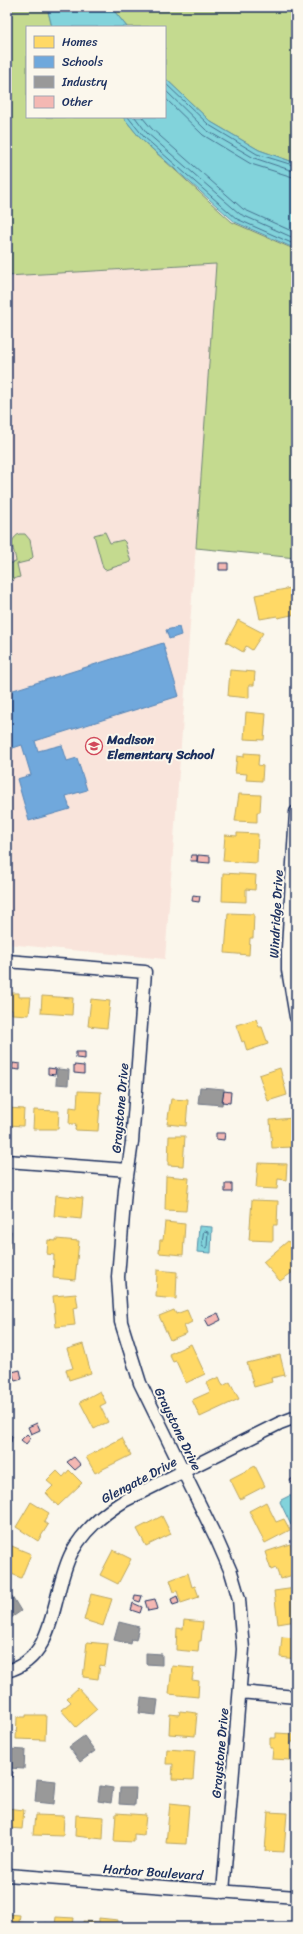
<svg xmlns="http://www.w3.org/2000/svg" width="303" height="1934" viewBox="0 0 303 1934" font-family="Sriracha,sans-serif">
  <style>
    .built { fill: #f9e4db }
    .green { fill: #c4da8f; stroke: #708476 }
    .water { fill: #82d3db; stroke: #5991a9 }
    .homes { fill: #ffd966; stroke: #bba664 }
    .schools { fill: #6fa8dc; stroke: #5684b6 }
    .industry { fill: #999; stroke: #737987 }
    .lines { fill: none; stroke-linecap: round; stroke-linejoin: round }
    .shore { stroke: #447190; stroke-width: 1 }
    .building { fill: #f4b8b3; stroke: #1b2f5e }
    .minor-casing { stroke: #1b2f5e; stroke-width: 15 }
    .minor { stroke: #fbf7ec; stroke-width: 12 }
    .labels { text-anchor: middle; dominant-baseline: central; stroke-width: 4; stroke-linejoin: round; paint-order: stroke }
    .poi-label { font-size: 13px; font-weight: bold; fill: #1b2f5e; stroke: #fbf7ec; text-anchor: start }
    .street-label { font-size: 13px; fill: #1b2f5e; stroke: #fbf7ec }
  </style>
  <rect width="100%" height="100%" fill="#fbf7ec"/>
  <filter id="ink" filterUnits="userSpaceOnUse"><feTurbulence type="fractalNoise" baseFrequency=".025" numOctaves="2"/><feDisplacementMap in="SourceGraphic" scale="8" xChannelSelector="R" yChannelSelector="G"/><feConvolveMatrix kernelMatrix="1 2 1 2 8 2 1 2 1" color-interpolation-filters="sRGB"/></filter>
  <g filter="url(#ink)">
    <path class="built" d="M217,264L165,959L7,944V276Z"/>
    <path class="green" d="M7,7H47L52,27H27V117H123L141,139L232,222L296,250V558L196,548L216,264L7,276Z
      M111,7H296V163L259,150L211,122L165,78V27H127Z
      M105,532L110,543L123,540L125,542L131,562L105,570L103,568L94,535Z
      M19,534H25L30,540L33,557L29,561L17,564L20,577L10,580L7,564L16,562C15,550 7,541 19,534Z"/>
    <path class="water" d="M47,7H111L127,27H52Z
      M165,78L211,122L259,150L296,163V249L235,222L141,139L123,117H165Z
      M199,1226L212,1227L211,1253L197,1252Z
      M289,1496H293L296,1503V1524L291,1525L280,1502L281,1500Z"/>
    <path class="homes" d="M296,587V614L278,618L277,616L260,619L255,595Z
      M238,620L263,633L252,650L246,646L243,652L226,642Z
      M230,670L255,672L254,685H249V698L228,696Z
      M246,712L266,714L264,740L244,739Z
      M244,753L259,754L258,765L263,766L262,781L246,780L247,774L235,773L237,756L244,757Z
      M239,794L261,795L260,812H257V822L235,821Z
      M237,833L258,834L257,863L223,861L225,835L237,836Z
      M223,873L256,875L255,890L246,889V902L222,901Z
      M228,913L254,914L253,938H250L249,955L225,953Z
      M7,993H19V997H31L29,1015L12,1014V1010L7,1009Z
      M42,996L73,998L72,1015L41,1013Z
      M91,999L110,1001L107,1028L88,1026Z
      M256,1019L259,1027H262L268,1044L247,1051L244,1041L242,1042L236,1025Z
      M280,1068L287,1095L268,1101L259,1075Z
      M78,1091L101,1092L98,1131L75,1130L76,1124H69L70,1107L77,1108Z
      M171,1099L188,1100L186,1126L167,1124Z
      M7,1108L24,1109L23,1126L7,1125Z
      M34,1110L59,1111L58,1129H33Z
      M293,1118V1147L272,1148L270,1120Z
      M169,1136H185L183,1166L168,1165Z
      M258,1163L287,1164L286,1180L278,1179L277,1189L256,1188Z
      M166,1176L189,1178L186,1211L165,1210Z
      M56,1195L83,1198L81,1219L54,1216Z
      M252,1200L278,1201L277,1225H273V1241L249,1240Z
      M165,1222L185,1224L183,1255L159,1253L160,1240H163Z
      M56,1239L79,1241L75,1280L53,1278L54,1255L47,1254L48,1240L56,1241Z
      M288,1241L296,1250V1270L280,1281L263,1262Z
      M157,1270L177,1272L176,1299L156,1297Z
      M76,1294L78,1307L73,1308L75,1325L56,1327L53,1296Z
      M174,1310L176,1314L187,1310L192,1322L184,1326L187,1333L170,1340L159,1316Z
      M83,1344L91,1373L69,1380L66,1370L73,1368L67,1349Z
      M191,1344L205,1374L186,1383L176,1361L173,1362L169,1354Z
      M295,1350H296V1372H293Z
      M280,1355L285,1375L271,1378L272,1382L254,1387L247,1363Z
      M219,1377L223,1386L230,1382L239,1399L200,1417L192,1400L210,1392L206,1383Z
      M100,1391L106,1403L100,1406L108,1422L94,1429L80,1402Z
      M122,1438L131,1455L95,1473L86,1457Z
      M255,1466L265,1486L240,1499L230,1479Z
      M69,1470L82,1483L58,1506L46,1493L53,1486L47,1481L57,1471L63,1477Z
      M31,1502L49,1513L44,1522L48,1525L38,1541L16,1527Z
      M266,1502L276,1522L284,1519L290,1530L265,1543L249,1511Z
      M162,1516L171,1534L146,1546L137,1529Z
      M7,1544L31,1554L21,1578L7,1572Z
      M290,1544L296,1561V1574L280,1579L276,1568L271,1570L265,1552Z
      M113,1550L131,1559L118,1584L100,1575Z
      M188,1573L192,1587L195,1586L199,1597L181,1603L177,1591L174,1592L170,1580Z
      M296,1588V1611H294L296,1621L278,1624L274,1591Z
      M91,1594L112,1599L103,1626L84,1620Z
      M7,1616L12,1625L7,1628Z
      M184,1620L203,1622L201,1641H199L198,1652L176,1650L177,1628L183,1629Z
      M282,1637L296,1638V1659L280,1657Z
      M87,1642L108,1644L105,1666L100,1665L98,1679L83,1677Z
      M172,1666L194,1668L192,1680L199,1681L198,1697L169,1694Z
      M78,1688L97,1709L76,1727L61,1710L71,1702L67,1698Z
      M180,1711L197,1713L195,1736L169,1734L170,1714L179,1715Z
      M26,1715H46L45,1740L16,1739L17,1717H26Z
      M276,1733L294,1734V1742H291L290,1760L272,1759L273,1748H270V1738H276Z
      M167,1749L195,1751L193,1780L172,1779L173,1764H166Z
      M170,1803L189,1805L186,1844L166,1843Z
      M7,1808L24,1810L22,1829L7,1828Z
      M268,1812L287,1813L284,1852L265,1851Z
      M116,1813L146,1815L144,1835L134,1834V1842L114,1841Z
      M35,1815L64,1816L63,1836L33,1835Z
      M76,1815L104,1817L103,1839L75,1836Z
      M7,1914L20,1915L19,1922L31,1923L30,1927H7Z
      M56,1917L74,1918L73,1927H44L45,1923L55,1924Z
      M99,1918L118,1920L117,1927H83V1921L99,1922Z"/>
    <path class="schools" d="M179,627L181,635L169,639L166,630Z
      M163,643L179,696L35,741L38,751L62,745L67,761L77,758L87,790L66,796L70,809L29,821L17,779L31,775L22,745L7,750V692Z"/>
    <path class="industry" d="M57,1069L69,1070L68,1085L56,1084Z
      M200,1087L224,1089L222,1105L198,1103Z
      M7,1231H11L10,1248H7Z
      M7,1288H10L8,1307H7Z
      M12,1596L21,1611L11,1618L7,1611V1599Z
      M119,1622L139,1627L136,1640L132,1639L131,1644L114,1640Z
      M146,1653L162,1654V1665L146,1664Z
      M141,1698L158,1700L156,1715L139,1713Z
      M84,1736L95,1751L80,1762L69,1747Z
      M9,1749L25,1750L24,1769L8,1768Z
      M37,1779L56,1781L54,1804L35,1802Z
      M100,1786L113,1788L111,1803L98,1801Z
      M120,1788H136L135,1805L119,1804Z"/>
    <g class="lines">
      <path class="shore" d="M165,83L209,125L257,154L296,166
        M165,90L206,130L254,158L296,172
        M165,98L203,135L251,164L296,178
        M128,117L144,137L237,219L296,245
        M135,117L147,133L240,214L296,239
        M142,117L152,129L243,209L296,233
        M204,1231L208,1232L207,1247L205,1248L202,1246Z"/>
    </g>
    <path class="building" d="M219,563H228V570H219Z
      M191,855H197V861H190Z
      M198,855L210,856V863L197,862Z
      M193,895L200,896L199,902L192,901Z
      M76,1052H85V1059L76,1058Z
      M13,1063L20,1064V1070L12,1069Z
      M74,1065L84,1066V1074L74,1073Z
      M48,1068L56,1069L55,1075L48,1074Z
      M224,1091L231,1092L230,1103L222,1102Z
      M216,1133H225L224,1140L216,1139Z
      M225,1184H232V1192H225Z
      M218,1313L221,1320L209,1326L205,1319Z
      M20,1370L22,1379L15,1381L12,1372Z
      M37,1423L40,1430L31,1434L28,1427Z
      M7,1434L12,1436L11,1442L7,1441Z
      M27,1434L31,1438L26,1444L21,1440Z
      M74,1457L81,1465L75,1470L67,1462Z
      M295,1477L296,1485L294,1486L290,1480Z
      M135,1595L142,1596L140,1602L134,1600Z
      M177,1596L179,1603L173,1605L171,1599Z
      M155,1599L158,1609L148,1611L145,1601Z
      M133,1603L142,1607L140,1613L131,1610Z
      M7,1771L13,1772L12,1777L7,1776Z
      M291,1782H296V1792L291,1791Z
      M293,1794L296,1795V1803H292Z"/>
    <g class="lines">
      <g class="minor-casing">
        <path id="minor" d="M296,812L288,948V970L296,1017
          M7,961L145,972L132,1142L125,1190L118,1277L121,1322L140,1383L217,1540L231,1572L239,1599L243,1649L223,1892
          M7,1161L128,1170
          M7,1671C58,1658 51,1591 72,1552C84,1530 103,1514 124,1501L280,1423L296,1417
          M240,1692L296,1697
          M7,1875L296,1897"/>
      </g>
      <use href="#minor" class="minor"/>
    </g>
  </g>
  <defs>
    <g id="school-ring" transform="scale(0.9)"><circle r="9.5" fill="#fbf7ec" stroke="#d1495b" stroke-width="1.5"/><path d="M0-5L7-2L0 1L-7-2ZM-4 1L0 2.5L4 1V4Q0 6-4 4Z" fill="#d1495b"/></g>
  </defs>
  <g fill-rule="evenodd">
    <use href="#school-ring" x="94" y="746"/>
  </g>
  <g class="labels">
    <g class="poi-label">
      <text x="107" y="739">Madison<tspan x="107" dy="15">Elementary School</tspan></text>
    </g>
    <g class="street-label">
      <text transform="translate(276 914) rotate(-87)">Windridge Drive</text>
      <text transform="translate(120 1108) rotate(-85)">Graystone Drive</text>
      <text transform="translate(178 1429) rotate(64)">Graystone Drive</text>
      <text transform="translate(139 1480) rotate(-28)">Glengate Drive</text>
      <text transform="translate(220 1753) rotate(-85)">Graystone Drive</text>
      <text transform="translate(153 1872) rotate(4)">Harbor Boulevard</text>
    </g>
  </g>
  <rect width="303" height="1934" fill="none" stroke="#fbf7ec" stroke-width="24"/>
  <rect x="12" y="12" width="279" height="1910" fill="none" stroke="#1b2f5e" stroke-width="1.5" filter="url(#ink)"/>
  <rect x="26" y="26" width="140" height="92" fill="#fbf7ec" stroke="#a1a7b3"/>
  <rect x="34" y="36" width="20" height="12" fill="#ffd966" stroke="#a1a7b3"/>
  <text x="62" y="46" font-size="12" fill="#1b2f5e">Homes</text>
  <rect x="34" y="56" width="20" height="12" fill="#6fa8dc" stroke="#a1a7b3"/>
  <text x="62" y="66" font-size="12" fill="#1b2f5e">Schools</text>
  <rect x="34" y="76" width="20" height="12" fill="#999999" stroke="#a1a7b3"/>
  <text x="62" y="86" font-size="12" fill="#1b2f5e">Industry</text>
  <rect x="34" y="96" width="20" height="12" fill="#f4b8b3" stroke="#a1a7b3"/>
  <text x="62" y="106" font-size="12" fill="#1b2f5e">Other</text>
</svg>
